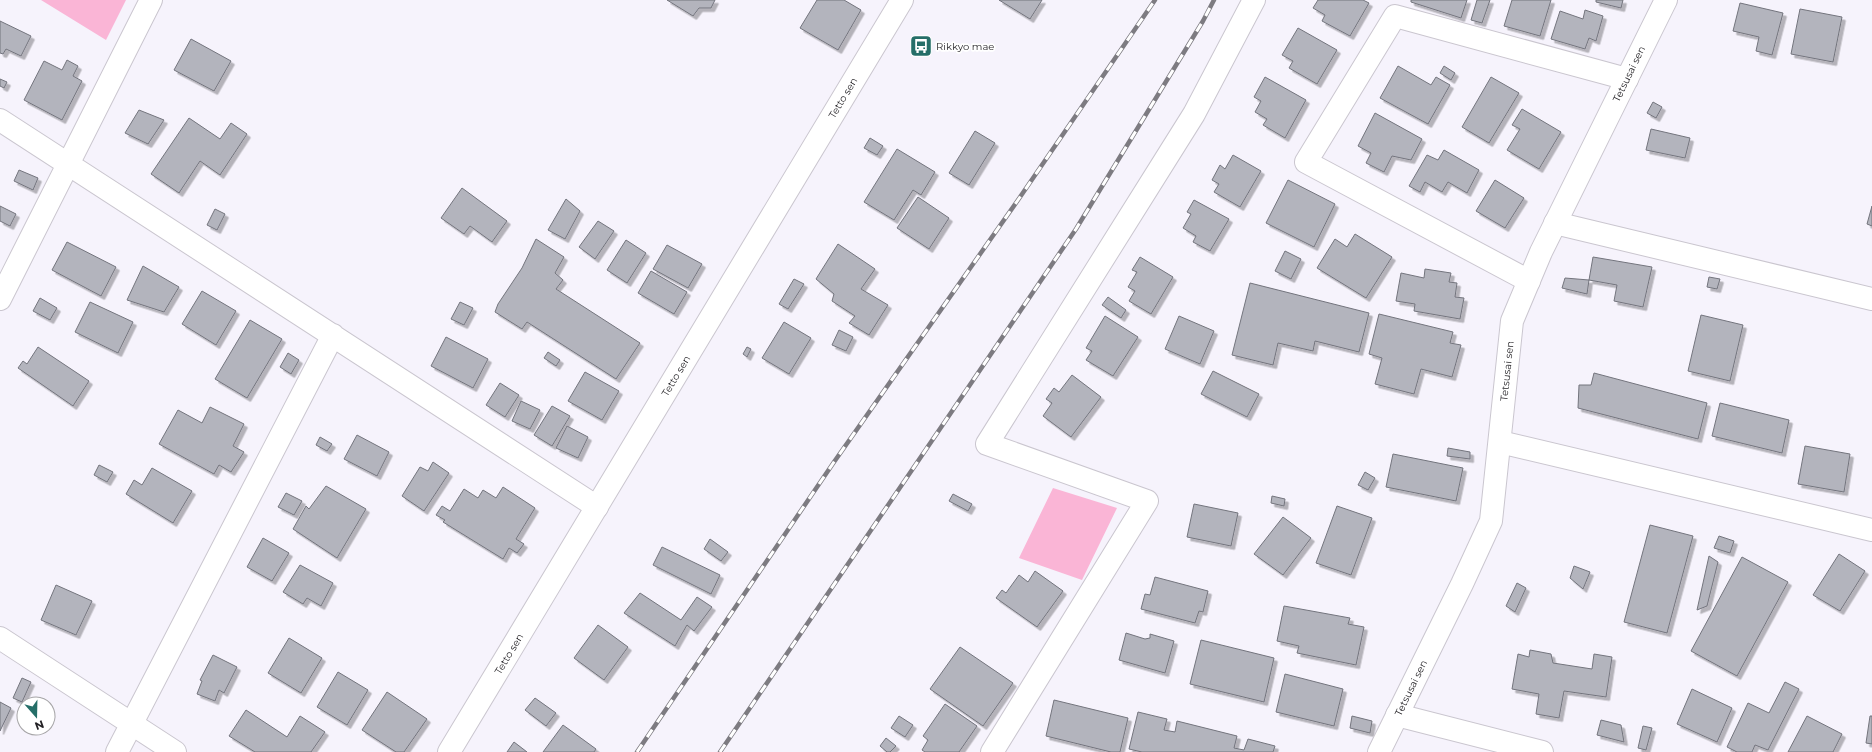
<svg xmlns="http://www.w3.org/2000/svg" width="1872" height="752" viewBox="0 0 1872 752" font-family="Montserrat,sans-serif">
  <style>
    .green { fill: #fab5d6 }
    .building { fill: #b3b4bd; stroke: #73747d; filter: url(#shadow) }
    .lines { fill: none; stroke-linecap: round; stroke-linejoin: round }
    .minor-casing { stroke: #cac6cf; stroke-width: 24 }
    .tertiary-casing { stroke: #cac6cf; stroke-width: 24 }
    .minor { stroke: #fff; stroke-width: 22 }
    .tertiary { stroke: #fff; stroke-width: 22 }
    .rail-casing { stroke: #7d7b81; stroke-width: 4.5 }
    .rail { stroke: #fff; stroke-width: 3; stroke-dasharray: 9; stroke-linecap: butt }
    .labels { text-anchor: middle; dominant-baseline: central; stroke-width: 3.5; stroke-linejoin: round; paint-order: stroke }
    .poi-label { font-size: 10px; fill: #211f23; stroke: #fff; text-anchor: start }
    .street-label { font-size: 10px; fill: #211f23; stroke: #fff }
  </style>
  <defs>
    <filter id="shadow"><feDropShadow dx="3.5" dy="3.5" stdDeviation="0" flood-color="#0004"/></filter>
  </defs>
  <rect width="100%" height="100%" fill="#f6f3fc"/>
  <path class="green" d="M41,0H126L106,40Z
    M1053,488L1117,508L1082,580L1019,558Z"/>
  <path class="building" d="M667,0H715L711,8H699L693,16Z
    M817,0H844L861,10L838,50L800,28Z
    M999,0H1042L1030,19Z
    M1318,0H1363L1369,3L1350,36L1322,21L1325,15L1313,8Z
    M1411,0H1467L1461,18L1411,2Z
    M1477,0H1490L1482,23L1471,20Z
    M1512,0H1551L1540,36L1504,26Z
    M1596,0H1623L1621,8L1596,2Z
    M1740,3L1783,13L1772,55L1756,51L1759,37L1733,31Z
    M1800,9L1842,17L1833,62L1791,54Z
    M1585,10L1603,16L1596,41L1589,38L1585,49L1551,39L1560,11L1583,19Z
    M0,21L31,36L21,56L6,49L3,54L0,53Z
    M1298,28L1337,50L1317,84L1289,68L1293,61L1282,55Z
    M191,39L231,61L214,91L174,70Z
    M67,60L78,66L73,76L82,81L62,120L24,100L44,61L62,70Z
    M1398,66L1431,85L1436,77L1450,85L1428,124L1380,98Z
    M1444,66L1455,73L1451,80L1440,73Z
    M1265,77L1306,100L1285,138L1263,125L1267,119L1255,112L1261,101L1254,97Z
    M1491,77L1519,93L1489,143L1462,127Z
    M0,79L7,82L4,88L0,86Z
    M1653,102L1662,107L1656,118L1647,113Z
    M1522,109L1561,132L1539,169L1507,150L1520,129L1512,125Z
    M139,110L164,120L148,144L125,133Z
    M1375,113L1422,139L1411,160L1392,156L1384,172L1366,163L1371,153L1358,146Z
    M189,118L220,139L231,123L247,134L220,175L200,161L179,193L151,174Z
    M1651,129L1690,138L1685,158L1646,150Z
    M975,131L995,143L969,185L949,173Z
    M870,138L883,146L877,155L864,148Z
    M897,149L935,172L921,195L913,190L894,220L864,202Z
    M1444,150L1479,170L1467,193L1448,182L1442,192L1425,182L1420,192L1409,186L1427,155L1438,160Z
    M1233,155L1261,171L1240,207L1214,192L1219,184L1212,180L1220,165L1225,169Z
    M19,170L38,178L33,190L14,181Z
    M1288,180L1335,204L1314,247L1266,223Z
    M1495,180L1524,198L1505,228L1476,211Z
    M462,188L507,221L492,242L470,226L464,234L441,218Z
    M918,197L949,218L929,249L897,228Z
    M566,199L580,211L565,239L548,230Z
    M1194,200L1229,219L1210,251L1193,242L1196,236L1183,228L1191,214L1187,212Z
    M0,206L16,214L10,226L0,221Z
    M1872,206V226L1867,224Z
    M215,209L225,214L217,230L207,225Z
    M598,221L614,231L595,259L579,247Z
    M1355,234L1392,257L1366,298L1317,268L1335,239L1347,247Z
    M536,239L564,257L555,273L563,280L556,289L640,343L616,379L527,322L522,329L495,312L498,304L522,268Z
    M626,240L646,253L627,283L607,270Z
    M67,242L116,267L101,296L52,270Z
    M838,244L875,269L861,289L888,305L869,335L849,323L855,316L832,301L834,294L816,279Z
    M667,245L702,264L688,288L653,269Z
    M1285,251L1301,259L1291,279L1275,271Z
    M1140,257L1173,277L1151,314L1129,301L1135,291L1128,287L1137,272L1132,270Z
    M1593,257L1652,267L1643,307L1614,301L1617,285L1589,280Z
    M143,266L179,287L164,312L127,300Z
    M1425,269L1451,273L1449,282L1457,283L1455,297L1464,298L1460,319L1414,311L1415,304L1396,301L1401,273L1424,278Z
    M651,271L687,292L674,314L638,293Z
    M1709,277L1720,279L1717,289L1707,287Z
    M1565,278L1589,280L1587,294L1562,288Z
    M794,279L804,284L788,309L779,304Z
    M1250,283L1369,313L1359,352L1315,341L1313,351L1278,343L1273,365L1232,355Z
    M202,291L236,311L216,345L182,324Z
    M1108,297L1126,310L1121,318L1102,305Z
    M40,298L57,308L50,320L33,311Z
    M90,302L133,322L118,353L75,332Z
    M460,302L473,308L464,325L451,319Z
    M1379,314L1453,332L1450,343L1461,345L1452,377L1421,369L1414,394L1375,384L1382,358L1369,354Z
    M1701,315L1743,325L1730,381L1688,371Z
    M1105,316L1138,337L1113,376L1086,360L1092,351L1086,348Z
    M1179,316L1214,331L1200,364L1165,349Z
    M250,320L282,339L247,398L215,379Z
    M784,322L811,338L789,374L762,358Z
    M839,330L853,337L846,351L832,345Z
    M446,337L488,359L473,388L431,366Z
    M38,347L89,381L73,406L18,368L23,361L27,364Z
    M747,347L751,349L747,357L743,354Z
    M548,352L560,360L556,366L544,358Z
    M288,353L299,360L291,374L280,367Z
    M1213,371L1259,394L1247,417L1201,394Z
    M585,372L619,391L602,420L568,401Z
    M1594,373L1707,403L1698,439L1578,408L1579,385H1591Z
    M1072,375L1101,397L1071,437L1043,416L1052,403L1046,399L1054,388L1059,392Z
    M500,383L519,395L505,417L486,405Z
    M521,401L540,410L530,429L512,421Z
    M1720,403L1789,420L1782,453L1712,436Z
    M552,406L570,416L552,446L534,435Z
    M210,407L244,424L233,446L244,452L231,472L219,465L214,474L159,444L178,410L202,423Z
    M567,426L588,437L578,458L556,448Z
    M357,435L389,452L377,476L344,459Z
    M320,437L332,444L327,451L316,445Z
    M1805,446L1850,454L1844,492L1798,484Z
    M1448,448L1470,452V459L1447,456Z
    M1393,454L1463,468L1456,501L1386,487Z
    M433,462L449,473L424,511L402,496L420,467L428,471Z
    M99,465L113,472L107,482L94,475Z
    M152,468L192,491L173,523L126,494L134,480L142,485Z
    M1365,472L1375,478L1368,490L1358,485Z
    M326,486L366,509L337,558L293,529L306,506L309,509Z
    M503,487L535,508L516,539L524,544L517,553L509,548L503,559L443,522L445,520L436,515L442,506L450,511L464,489L478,498L483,490L496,498Z
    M286,493L302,501L294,515L278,507Z
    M953,494L972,504L968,511L949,501Z
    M1272,496L1285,499L1284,506L1271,503Z
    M1194,504L1238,513L1231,546L1187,537Z
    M1337,506L1372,518L1351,575L1316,563Z
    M1283,517L1311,538L1283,575L1254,554Z
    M1650,525L1693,536L1667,633L1624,622Z
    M1719,536L1734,541L1730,553L1714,548Z
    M263,538L289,553L272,581L247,567Z
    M710,539L728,552L721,561L704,549Z
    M662,547L720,575L711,594L653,565Z
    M1839,554L1865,571L1840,611L1813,595Z
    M1709,556L1718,562L1707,606L1697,610Z
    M1742,557L1788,582L1737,676L1691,651Z
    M300,565L333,583L321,606L307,598L303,604L283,592Z
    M1574,566L1590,572L1583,589L1570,578Z
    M1035,571L1063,591L1037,627L996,598L1002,590L1006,593L1019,575L1028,582Z
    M1155,577L1208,591L1203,612L1199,611L1195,623L1141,609L1145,594L1150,595Z
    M1517,583L1526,588L1515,612L1506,606Z
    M56,585L92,601L76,635L41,620Z
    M640,593L681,620L697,597L712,607L694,631L687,625L675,646L624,613Z
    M1284,606L1350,618L1348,624L1364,627L1356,665L1297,653L1299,646L1277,641Z
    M598,625L628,647L604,680L574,658Z
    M1126,633L1145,639L1150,638V634L1174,641L1165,673L1119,660Z
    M289,638L322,658L301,693L268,673Z
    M1201,640L1274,658L1264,702L1190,684Z
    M960,647L1013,683L983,726L930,689Z
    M1530,650L1551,654L1553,663L1592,669L1594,654L1612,657L1606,697L1564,691L1559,718L1536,714L1539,694L1512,689L1518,654L1529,657Z
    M213,655L237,667L224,693L219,690L215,701L197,694L202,681L200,680Z
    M338,672L368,690L347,725L317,707Z
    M1285,674L1343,689L1334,726L1276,712Z
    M22,678L31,682L22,702L13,698Z
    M1785,682L1799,689L1768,750L1755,745L1752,752H1737L1727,747L1748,703L1769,713Z
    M1692,689L1732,708L1717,742L1677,724Z
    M387,692L427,719L404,752H396L362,730Z
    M535,698L556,713L546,726L525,710Z
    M1054,700L1128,718L1120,752H1111L1046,736Z
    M0,702L11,708L0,731Z
    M945,704L977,726L959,752H925L922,750L928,740L923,736Z
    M246,710L287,737L300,716L325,732L311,752H255L229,736Z
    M1138,712L1167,719L1164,730L1175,732L1177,721L1237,736L1234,748L1244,750L1248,739L1275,746L1273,752H1142L1129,749Z
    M899,716L913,725L905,737L891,728Z
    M1352,716L1372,721L1370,733L1350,728Z
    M1807,716L1842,734L1833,752H1788Z
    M1870,716H1872V744L1866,743Z
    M1601,720L1621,725L1624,742L1597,735Z
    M563,725L596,749L594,752H543Z
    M1643,726L1652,728L1646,750L1638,748Z
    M886,738L896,746L890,752H887L880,746Z
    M514,742L527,752H507Z"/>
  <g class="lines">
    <g class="minor-casing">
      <path id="minor" d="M0,120L597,507
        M1555,223L1872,299
        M1529,281L1306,162L1395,16L1627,79
        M0,299L151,0
        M1500,442L1872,530
        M0,638L175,752
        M1397,715L1542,752
        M117,752L333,335
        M992,752L1147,501L987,444L1194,114L1254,0"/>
    </g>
    <g class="tertiary-casing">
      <path id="tertiary" d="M449,752L902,0
        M1379,752L1462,584L1491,521L1512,321L1541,252L1666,0"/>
    </g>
    <use href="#minor" class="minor"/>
    <use href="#tertiary" class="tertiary"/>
    <g class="rail-casing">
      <path id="rail" d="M637,752L834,462L1018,200L1155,0
        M720,752L1076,229L1203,21L1214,0"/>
    </g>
    <use href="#rail" class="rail"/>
  </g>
  <defs>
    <g id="bus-square" transform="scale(1.15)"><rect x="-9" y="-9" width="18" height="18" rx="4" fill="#256e68" stroke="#fff"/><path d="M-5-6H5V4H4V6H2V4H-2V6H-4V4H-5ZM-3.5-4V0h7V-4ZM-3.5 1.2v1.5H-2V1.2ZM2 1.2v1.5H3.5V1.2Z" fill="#fff"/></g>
  </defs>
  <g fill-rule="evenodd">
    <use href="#bus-square" x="921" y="46"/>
  </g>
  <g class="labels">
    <g class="poi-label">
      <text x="936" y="46">Rikkyo mae</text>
    </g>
    <g class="street-label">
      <text transform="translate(1629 74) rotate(-64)">Tetsusai sen</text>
      <text transform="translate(843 98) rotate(-59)">Tetto sen</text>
      <text transform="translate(1507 371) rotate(-84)">Tetsusai sen</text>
      <text transform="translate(676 376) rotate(-59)">Tetto sen</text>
      <text transform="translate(509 654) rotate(-59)">Tetto sen</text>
      <text transform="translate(1411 688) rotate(-64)">Tetsusai sen</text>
    </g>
  </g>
  <g transform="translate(36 716) rotate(160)"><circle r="19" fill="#ffffff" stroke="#a6a5a7"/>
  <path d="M0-3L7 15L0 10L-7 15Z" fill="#256e68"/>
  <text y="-6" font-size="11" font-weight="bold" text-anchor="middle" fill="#211f23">N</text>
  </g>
</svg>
